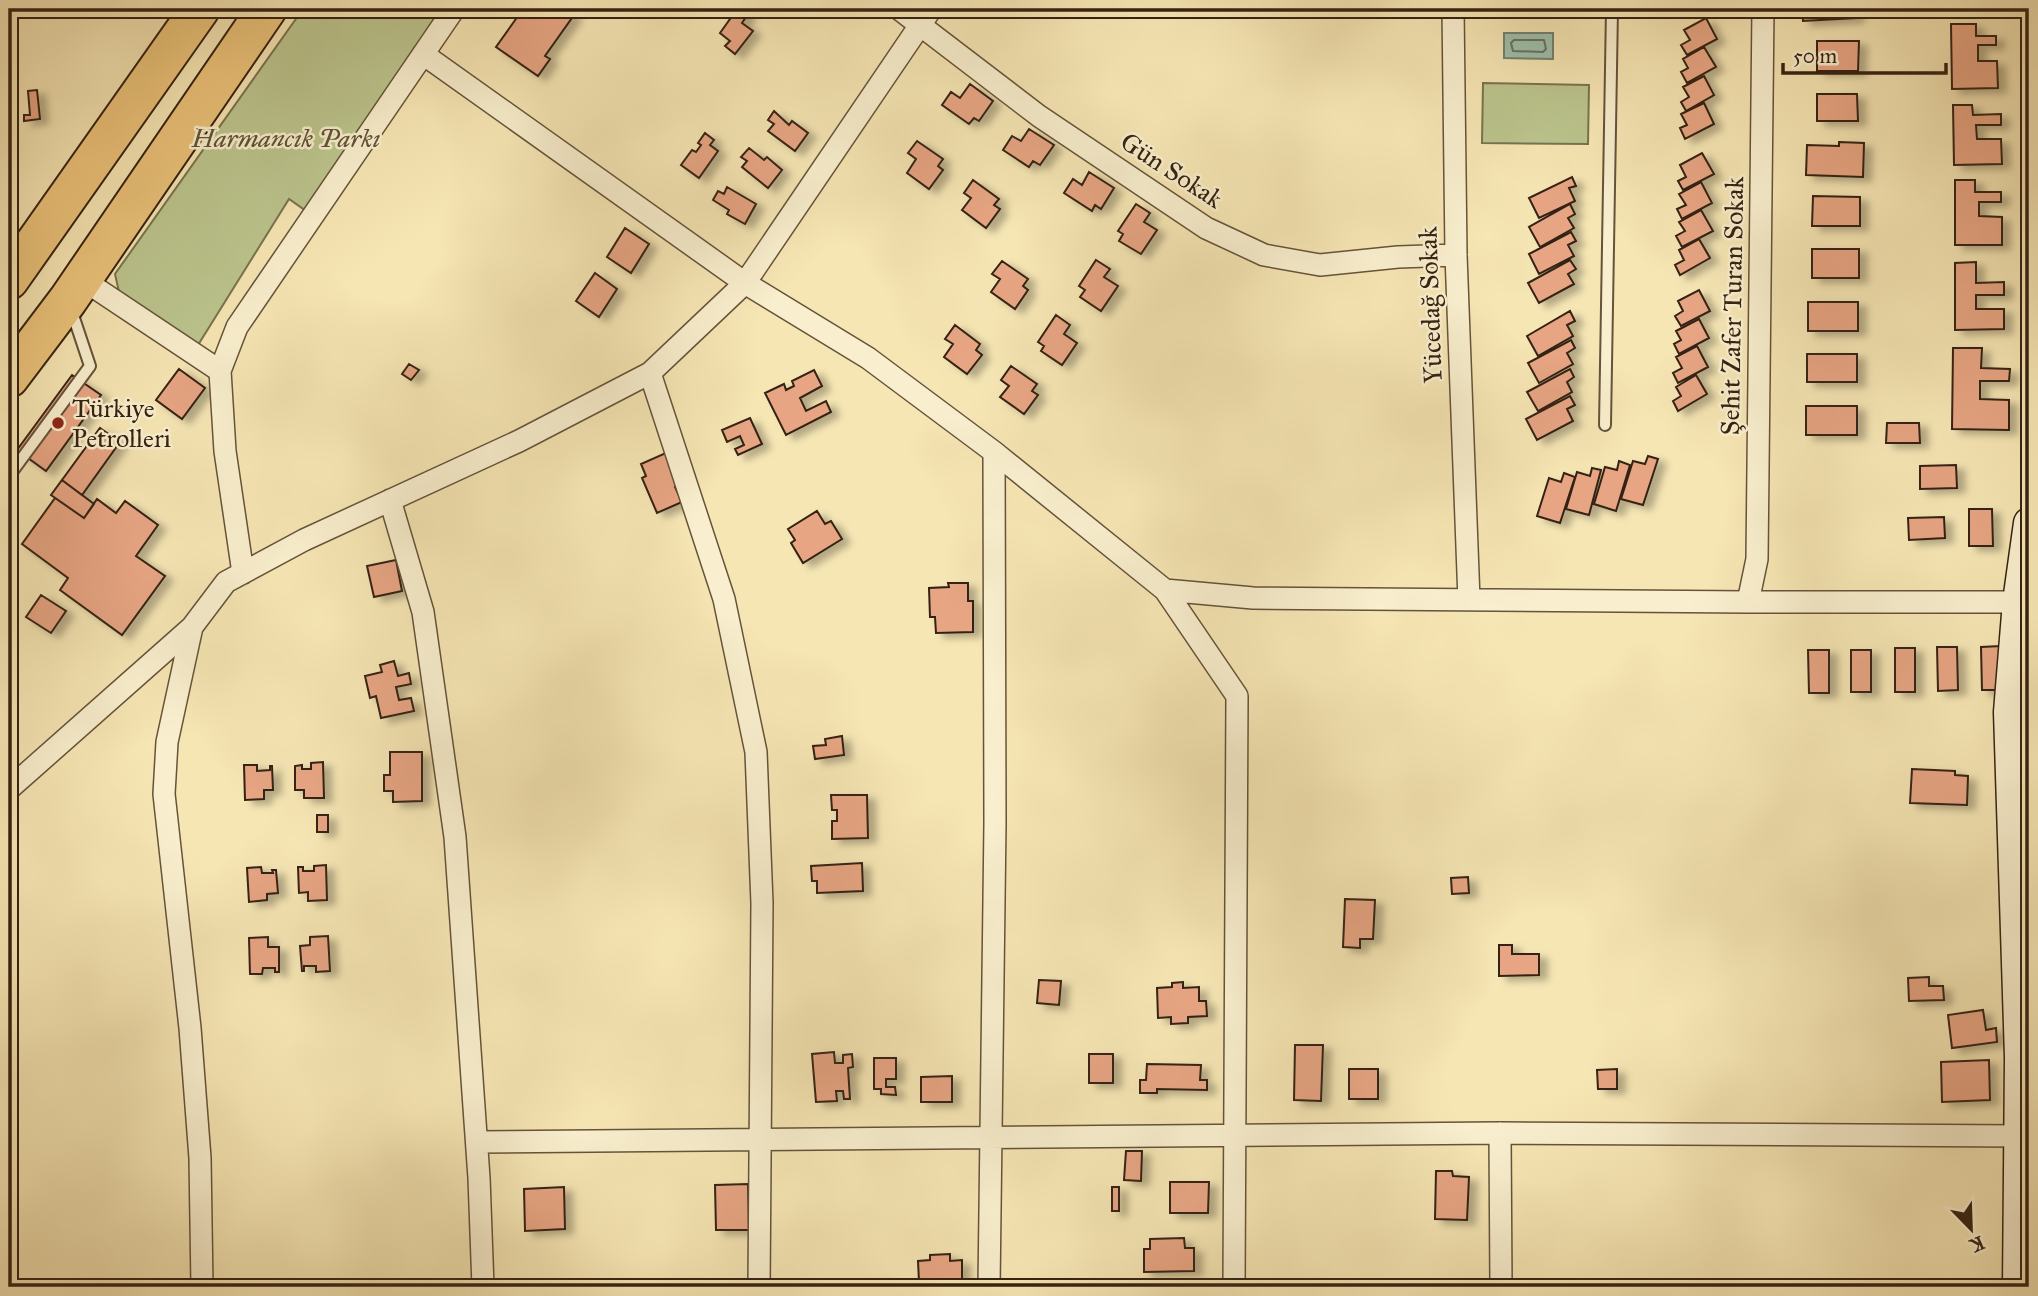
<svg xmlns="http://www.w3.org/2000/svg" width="2038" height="1296" viewBox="0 0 2038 1296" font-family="'IM FELL Great Primer',serif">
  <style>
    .green { fill: #bcc58e; stroke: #787450; stroke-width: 2 }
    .water { fill: #9dc0ad; stroke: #73816f; stroke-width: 2 }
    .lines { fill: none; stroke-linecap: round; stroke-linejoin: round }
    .shore { stroke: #697160; stroke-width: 2 }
    .building { fill: #e7a583; stroke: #352212; stroke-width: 2; filter: url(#shadow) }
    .lane-casing { stroke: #65533a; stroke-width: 14 }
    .street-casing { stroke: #65533a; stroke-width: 24 }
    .secondary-casing { stroke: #352212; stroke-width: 33 }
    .highway-casing { stroke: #352212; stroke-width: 42 }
    .lane { stroke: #f9efce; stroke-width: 10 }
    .street { stroke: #f9efce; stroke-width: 21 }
    .secondary { stroke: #f9efce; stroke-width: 30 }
    .highway { stroke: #ebc37a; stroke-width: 38 }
    .poi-dot { fill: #8f2418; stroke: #f9efce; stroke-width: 2.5 }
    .labels { text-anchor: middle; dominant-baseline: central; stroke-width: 5; stroke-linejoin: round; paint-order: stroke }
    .park-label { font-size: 26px; font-style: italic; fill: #5e5337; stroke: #f9efce }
    .street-label { font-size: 26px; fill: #352212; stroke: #f9efce }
    .poi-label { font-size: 26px; fill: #352212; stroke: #f9efce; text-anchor: start }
  </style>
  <defs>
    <filter id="shadow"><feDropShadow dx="8" dy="4.5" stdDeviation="3.5" flood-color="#0004"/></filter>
  </defs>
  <rect width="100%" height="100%" fill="#f6e6b4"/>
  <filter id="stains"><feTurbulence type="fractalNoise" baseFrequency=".00286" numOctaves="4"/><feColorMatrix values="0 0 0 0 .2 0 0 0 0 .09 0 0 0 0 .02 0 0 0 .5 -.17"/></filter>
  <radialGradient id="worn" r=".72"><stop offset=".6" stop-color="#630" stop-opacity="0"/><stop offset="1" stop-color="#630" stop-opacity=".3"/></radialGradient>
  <path class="green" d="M303,9H441L309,213L289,199L198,345L119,292L115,274Z
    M1483,83L1589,85L1588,144L1482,143Z"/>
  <path class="water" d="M1504,33H1553V59L1504,58Z"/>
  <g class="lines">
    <path class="shore" d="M1514,40H1544L1546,49L1543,52L1513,51L1511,43Z"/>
  </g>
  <path class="building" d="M523,9H565L574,15L545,56L550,59L538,76L496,47Z
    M727,9H742L748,14L742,23L753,31L735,54L725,46L730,41L720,33L730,19L723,14Z
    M1802,9H1856V18L1803,21Z
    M1706,18L1717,39L1687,55L1681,45L1690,40L1684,30Z
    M1951,24H1976V36H1996V45H1978V61H1997L1998,88L1952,89Z
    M1817,41H1859L1858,71H1817Z
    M1704,47L1716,67L1687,83L1681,72L1688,68L1683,59Z
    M1704,76L1714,95L1686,111L1681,102L1689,97L1683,87Z
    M970,84L993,101L979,121L974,118L969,124L942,105L951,92L960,98Z
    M37,90L40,119L24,121V115H30L28,91Z
    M1817,94H1857L1858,121H1817Z
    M1704,103L1714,124L1685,139L1680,128L1687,125L1681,114Z
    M1953,105H1972L1973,115L2001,114V125H1976L1977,139H2001L2002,164L1954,165Z
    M774,111L789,125L792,121L808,133L795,151L768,131L774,124L768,120Z
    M1029,129L1054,145L1040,165L1033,161L1029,167L1003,150L1012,136L1021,141Z
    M705,133L714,140L710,145L718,151L699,178L681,165L692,150L696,152L701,145L698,143Z
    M917,141L943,159L938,166L943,170L929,189L907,173L916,159L908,153Z
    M1839,142L1864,143L1863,177L1806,175L1807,145L1839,146Z
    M749,148L764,160L767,157L782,170L768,188L742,167L747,161L741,157Z
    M1702,153L1714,174L1683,190L1678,181L1686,177L1680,165Z
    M1089,172L1114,188L1101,209L1095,205L1092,211L1064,193L1073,179L1082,185Z
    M1572,177L1576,186L1569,188L1575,201L1539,218L1529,198Z
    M973,180L999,199L994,205L1000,209L986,228L962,210L971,198L964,193Z
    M1955,180H1975V192H2001V202H1979V216L2002,217V245H1955Z
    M1701,182L1712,203L1682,219L1677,209L1686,205L1679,194Z
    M727,187L756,204L745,224L727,214L729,210L713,200L718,191L724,194Z
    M1813,196L1860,197V226H1812Z
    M1136,204L1150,213L1144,222L1157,230L1141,254L1119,241L1123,234L1118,231Z
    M1570,204L1575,214L1568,218L1574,228L1540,247L1529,227Z
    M1701,210L1713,231L1682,247L1676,236L1685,231L1679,222Z
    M625,228L649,244L631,273L607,257Z
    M1571,232L1576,241L1568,245L1574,256L1539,274L1529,254Z
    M1699,239L1710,258L1680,275L1675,265L1684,260L1679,250Z
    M1812,249H1859V278H1812Z
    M1096,260L1110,269L1104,277L1118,286L1101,311L1080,297L1085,290L1079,286Z
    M1570,260L1576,269L1568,274L1574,284L1539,303L1528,283Z
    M1002,261L1028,279L1023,286L1028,290L1015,309L991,292L1000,279L992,274Z
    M1976,262V283L2004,282V295H1976V309H2004V329L1955,330V263Z
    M595,273L617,289L599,317L576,301Z
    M1699,290L1710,311L1681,326L1675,316L1683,311L1678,301Z
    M1808,302H1858V331H1808Z
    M1570,311L1575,321L1567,325L1573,336L1538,356L1527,336Z
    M1056,315L1070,325L1064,334L1077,343L1062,365L1041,351L1044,346L1038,342Z
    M1699,319L1709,338L1679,354L1674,344L1681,340L1676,331Z
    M955,325L980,344L976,350L982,355L967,374L944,357L953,344L945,339Z
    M1571,340L1575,348L1567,353L1573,364L1539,383L1528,363Z
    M1697,346L1708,367L1678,383L1673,373L1682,368L1676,357Z
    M1953,348H1982L1981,368L2010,369L2009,381H1980V399L2009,400V430L1952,429Z
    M1807,354H1857V382H1807Z
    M409,364L419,370L411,380L402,374Z
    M1011,366L1037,384L1032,391L1038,395L1024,414L1000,397L1009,386L1001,380Z
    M179,369L205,388L182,419L156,400Z
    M1570,369L1574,377L1567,382L1572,392L1538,411L1527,392Z
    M814,370L822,386L800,398L806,411L826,401L831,412L786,435L765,393L784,384L786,390L794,386L792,381Z
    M72,375L101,395L46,471L17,450Z
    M1696,375L1707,394L1678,411L1673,401L1681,396L1676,387Z
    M1570,396L1575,405L1567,409L1573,421L1537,440L1526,419Z
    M1806,406H1857V435H1806Z
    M750,418L762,444L738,455L735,449L744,445L740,436L727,442L722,430Z
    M1887,423H1919L1920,443H1886Z
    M100,428L120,442L82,495L62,480Z
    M668,452L681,484L675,487L682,502L657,513L642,478L646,476L641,464Z
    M1648,456L1658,459L1643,505L1621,499L1633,461L1645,464Z
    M1619,461L1630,465L1616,511L1594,504L1605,467L1617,470Z
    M1956,465L1957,488L1920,489V466Z
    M1592,468L1601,470L1589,515L1566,509L1577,472L1590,476Z
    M1564,473L1575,477L1560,523L1537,516L1549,478L1561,482Z
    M62,480L94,504L84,518L51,495Z
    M55,498L84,518L97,499L116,513L125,501L158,525L136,556L165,576L122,635L60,590L68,578L22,544Z
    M1969,509H1992L1993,546H1969Z
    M817,511L825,524L831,521L842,539L803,563L791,543L795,540L788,529Z
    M1944,517L1945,538L1909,540L1908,518Z
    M396,560L402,591L374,597L367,566Z
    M948,583H968V601H973V632L936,633L935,617H930L929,588L949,587Z
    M41,595L66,611L51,633L26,617Z
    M2001,646L2002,690H1982L1981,647Z
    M1937,647H1957L1958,690L1938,691Z
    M1895,648H1915V692H1895Z
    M1808,650H1829V693H1809Z
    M1851,650H1871V692H1851Z
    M394,661L398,676L409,673L411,684L396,687L399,700L411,698L414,711L381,718L376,696L370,698L365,676L382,672L380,665Z
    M842,736L844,755L815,759L813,746L826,745L825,739Z
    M390,752H422V801L393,802V791H384V775H390Z
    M323,762L324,798H304V790H295V766L302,765V769H311V763Z
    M244,765H257V771L270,770V766H272L273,790H264V799L245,800Z
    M1912,769L1955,771V775L1968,776L1967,805L1910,803Z
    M831,795H867L868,838L832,839V821H837V810H832Z
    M317,815H328V832H317Z
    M862,863L863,891L817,893V881H812L811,866Z
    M326,865L327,900L308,901V892L299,893L298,867H303V871H314V866Z
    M261,867L262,873H273L272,870H276L278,893L267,894V900L249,902L247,868Z
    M1468,877L1469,893L1452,894L1451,878Z
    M1345,899L1375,900L1373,939H1360V948L1343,947Z
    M328,936L330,971L316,972V966H304V971H302L300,946L310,945V937Z
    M268,937V947H279V972H275V968H263L262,974H250L249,938Z
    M1499,945H1512V954H1539V975L1499,976Z
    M1929,977V986H1943L1944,1000L1909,1001L1908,978Z
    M1039,980L1061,981L1059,1005L1037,1003Z
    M1183,982V988L1199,987V1001H1206L1207,1016L1188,1017V1023L1171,1024V1017L1158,1018L1157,988L1172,987V983Z
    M1983,1010L1986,1030L1996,1028L1997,1042L1952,1048L1948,1015Z
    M1295,1045H1323L1321,1101L1294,1100Z
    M834,1052L835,1063H843V1055L852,1054L853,1067L848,1068L850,1099H844L843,1091H836L837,1101L816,1102L812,1054Z
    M1089,1054H1113V1083H1089Z
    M874,1058H896V1079H886V1087H895L896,1095L881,1094V1089H874Z
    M1989,1060L1990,1100L1942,1102L1941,1062Z
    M1147,1064L1201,1065L1200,1080H1207V1090L1157,1089V1093H1140V1080H1146Z
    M1349,1069H1378V1099H1349Z
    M1617,1069V1089H1598L1597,1070Z
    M952,1076V1102H921V1077Z
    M1126,1151H1142L1141,1181L1124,1180Z
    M1436,1171H1452L1453,1176L1469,1177L1467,1220L1435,1219Z
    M1170,1182H1209L1208,1213H1170Z
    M748,1184L749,1230H716L715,1185Z
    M564,1187L565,1229L525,1231L524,1189Z
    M1112,1187H1119V1211H1112Z
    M1184,1238L1185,1248H1194V1271L1144,1272V1249H1150V1239Z
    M950,1254V1261L962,1260V1280L919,1282L918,1261L930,1260V1255Z
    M857,1279H884V1287H857Z
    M670,1280H695L696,1287H670Z"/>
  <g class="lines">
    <g class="lane-casing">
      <path id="lane" d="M1605,425L1612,9
        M9,476L90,366L71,309"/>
    </g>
    <g class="street-casing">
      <path id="street" d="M899,9L1039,116L1206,228L1264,255L1320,265L1398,257L1456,255
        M1453,9L1456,255L1469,600
        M423,54L745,283L868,358L994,452L1165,590L1253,598L1748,602H2029
        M82,279L220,371
        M650,373L724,599L756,752L762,903L759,1287
        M390,500L423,612L455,837L479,1178L483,1287
        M243,573L225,451L220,371L237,327L454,9
        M1165,590L1237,696L1234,1287
        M1748,602L1757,559L1763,9
        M192,627L167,742L164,794L190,1028L200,1158L202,1287
        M9,789L192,627L226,582L304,540L519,441L650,373L745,283L931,9
        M1500,1133L1501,1287
        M477,1142L1500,1133L2019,1136
        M989,1287L995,823L994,452"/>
    </g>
    <g class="secondary-casing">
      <path id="secondary" d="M2018,1287L2020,1057L2009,712L2018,602L2029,523"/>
    </g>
    <g class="highway-casing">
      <path id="highway" d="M9,280L200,9
        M9,378L68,300L267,9"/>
    </g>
    <use href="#lane" class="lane"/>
    <use href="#street" class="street"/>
    <use href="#secondary" class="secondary"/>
    <use href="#highway" class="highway"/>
  </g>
  <circle class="poi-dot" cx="58" cy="423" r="7"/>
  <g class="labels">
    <g class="park-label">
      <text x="286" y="138">Harmancık Parkı</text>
    </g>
    <g class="street-label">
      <text transform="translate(1172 170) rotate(33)">Gün Sokak</text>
      <text transform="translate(1430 305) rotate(-92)">Yücedağ Sokak</text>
      <text transform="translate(1732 306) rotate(-89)">Şehit Zafer Turan Sokak</text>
    </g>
    <g class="poi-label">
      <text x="72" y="408">Türkiye<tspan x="72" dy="30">Petrolleri</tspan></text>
    </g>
  </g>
  <rect width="2038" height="1296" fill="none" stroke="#f6e6b4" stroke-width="35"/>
  <rect x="10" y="10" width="2017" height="1275" fill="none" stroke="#352212" stroke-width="3.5"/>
  <rect x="18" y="18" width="2003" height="1261" fill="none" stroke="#352212" stroke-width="2"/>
  <g transform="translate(1971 1229) rotate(157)" stroke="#f9efce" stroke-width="5" paint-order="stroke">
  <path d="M0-5L12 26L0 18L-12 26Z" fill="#352212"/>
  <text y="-10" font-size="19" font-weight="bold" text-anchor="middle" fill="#352212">K</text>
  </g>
  <path d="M1783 63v10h163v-10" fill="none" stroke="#352212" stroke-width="3.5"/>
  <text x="1793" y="63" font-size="21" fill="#352212" stroke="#f9efce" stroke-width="5" paint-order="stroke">50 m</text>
  <rect width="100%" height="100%" filter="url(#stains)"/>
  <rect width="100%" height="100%" fill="url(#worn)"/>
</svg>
